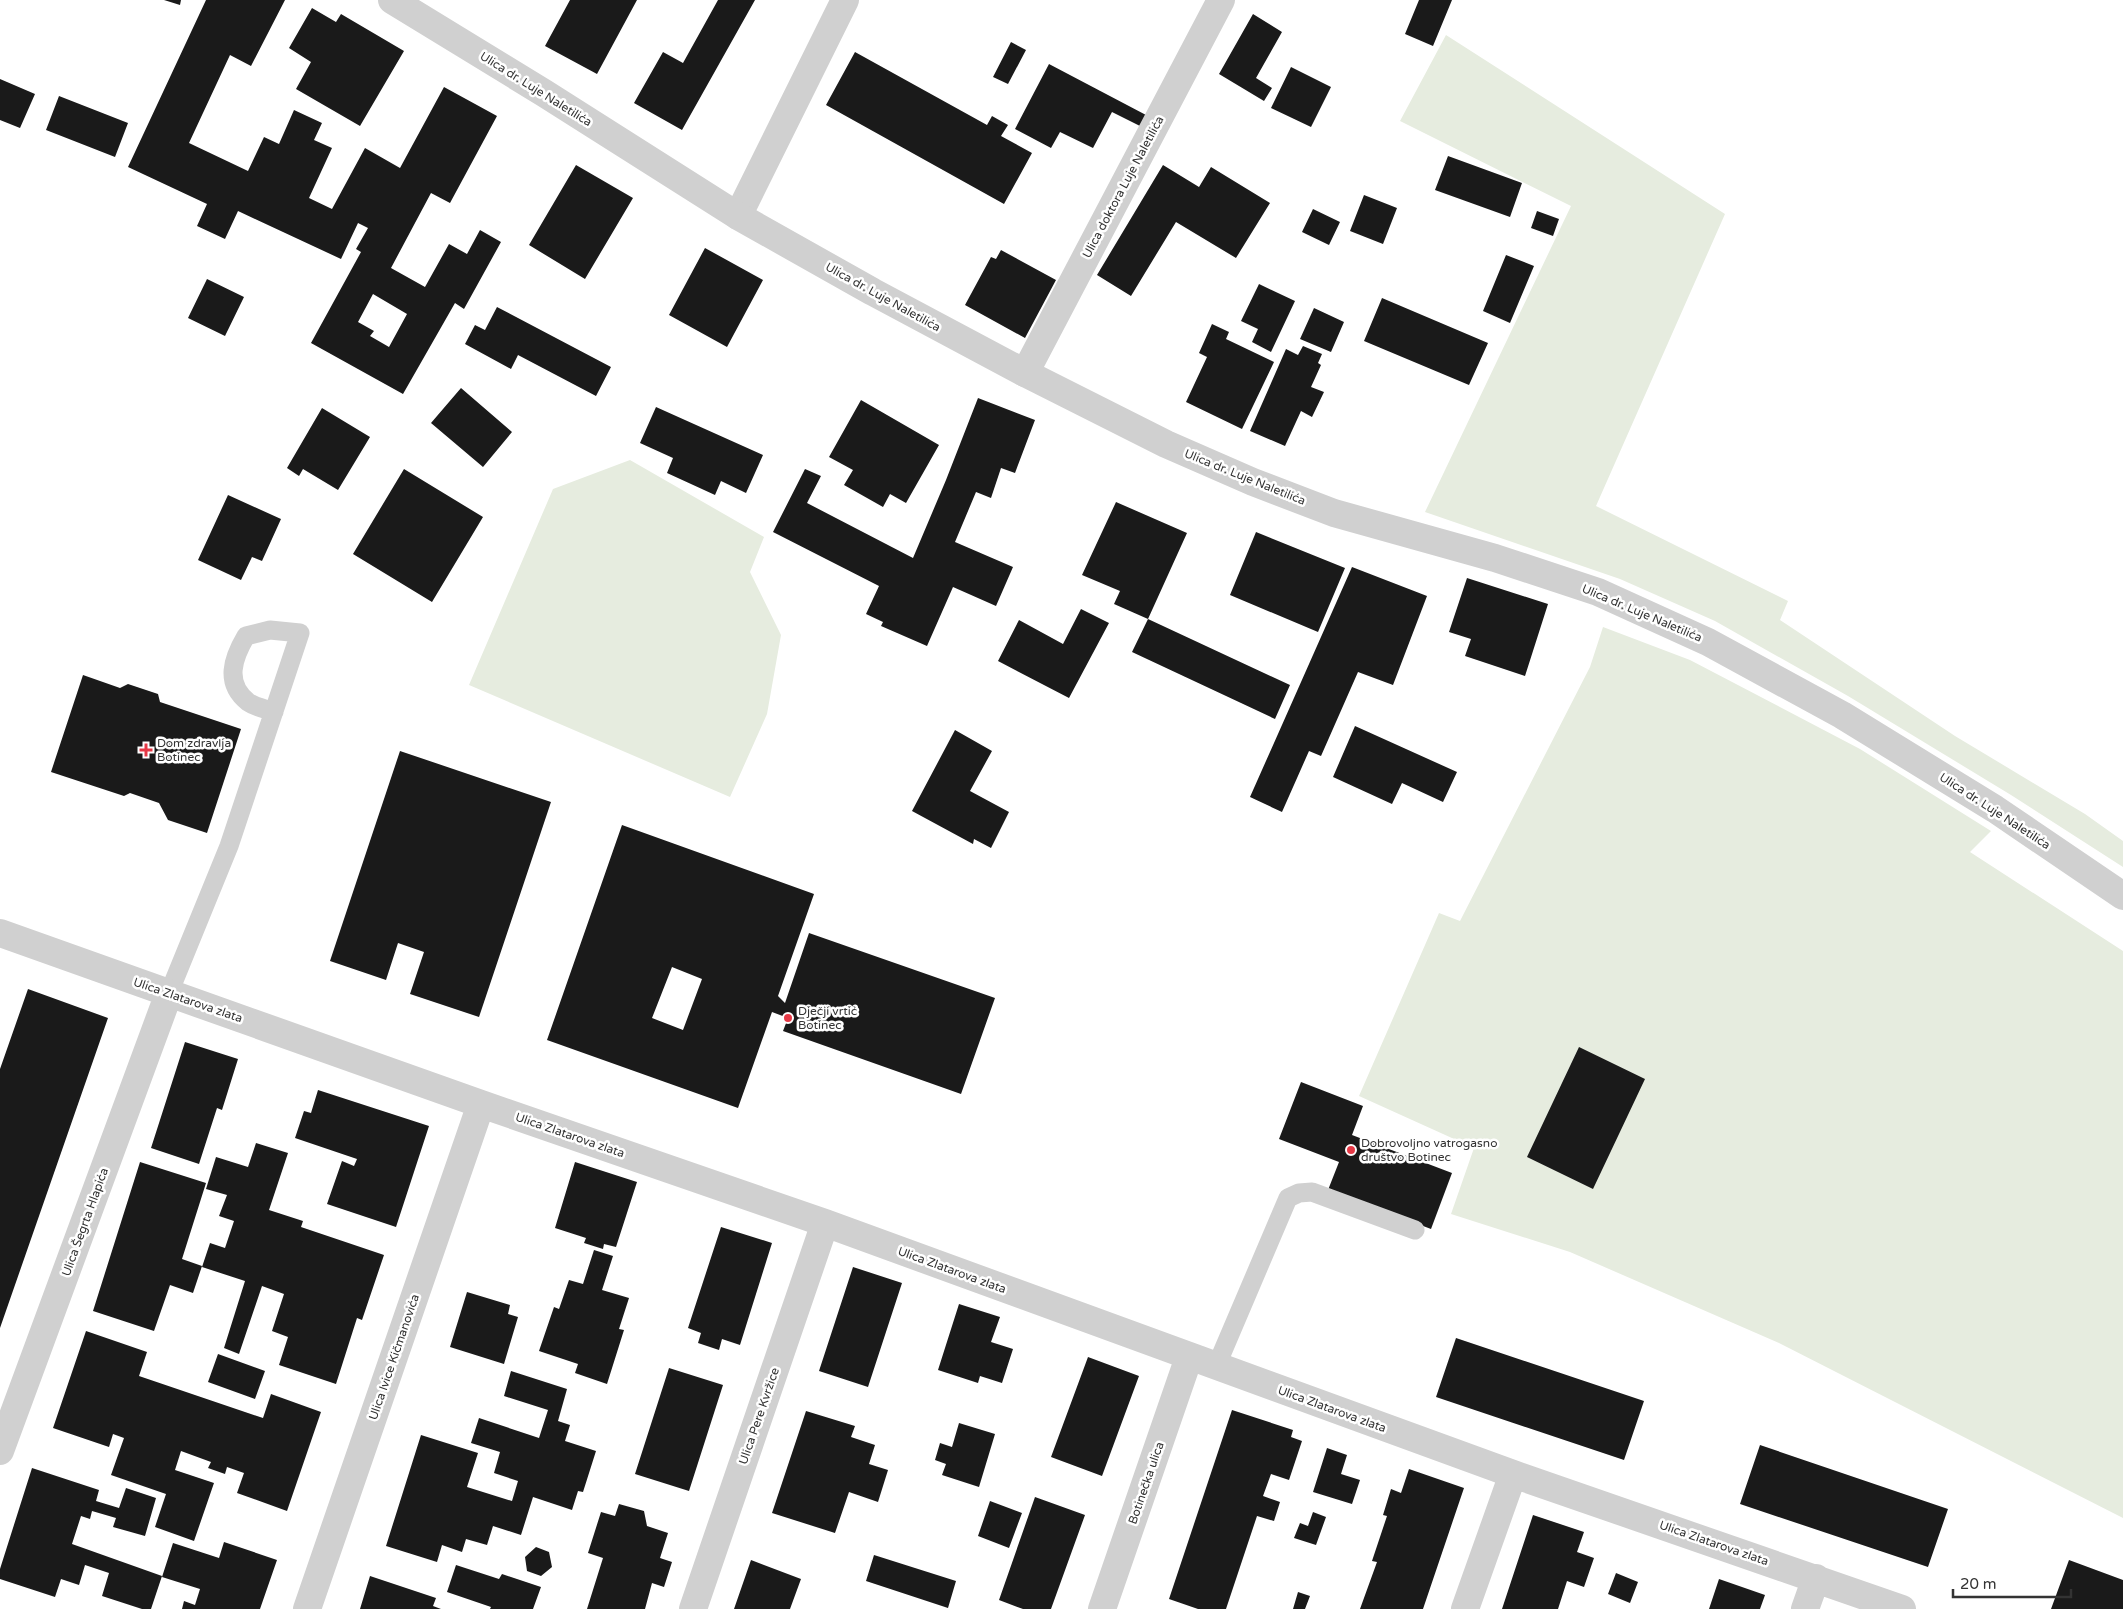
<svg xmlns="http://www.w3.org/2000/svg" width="2123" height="1609" viewBox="0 0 2123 1609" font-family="'Varela Round',sans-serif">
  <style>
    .green { fill: #e6ecdf }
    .building { fill: #1a1a1a; fill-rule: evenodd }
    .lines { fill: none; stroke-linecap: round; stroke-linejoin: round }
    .service { stroke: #d0d0d0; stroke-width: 19 }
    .minor { stroke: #d0d0d0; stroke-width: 28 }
    .tertiary { stroke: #d0d0d0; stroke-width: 28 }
    .poi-dot { fill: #e63946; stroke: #fff; stroke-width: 2 }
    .labels { text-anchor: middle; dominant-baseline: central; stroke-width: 5; stroke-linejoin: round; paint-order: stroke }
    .street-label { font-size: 12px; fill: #333; stroke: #fff }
    .poi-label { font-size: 12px; fill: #333; stroke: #fff; text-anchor: start }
  </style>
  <rect width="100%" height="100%" fill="#fff"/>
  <path class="green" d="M1446,35L1725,214L1596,506L1788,601L1780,620L1955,736L2085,814L2123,841V867L2011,795L1848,696L1715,621L1620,579L1425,512L1571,206L1400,121Z
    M630,460L764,537L750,572L781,635L767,714L730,797L469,685L553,489Z
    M1603,627L1690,660L1860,749L1991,831L1970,852L2123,951V1518L1779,1343L1570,1252L1451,1214L1474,1148L1359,1096L1439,913L1460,921L1590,667Z"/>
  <path class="building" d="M164,0H181L180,5Z
    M206,0H285L251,66L230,55L189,143L248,171L264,137L279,144L294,110L322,123L314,140L332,148L309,198L332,209L365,148L400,168L444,87L497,116L450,203L431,193L391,268L425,287L449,244L467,254L480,230L501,242L464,309L455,303L403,394L311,343L361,252L356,249L368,228L358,223L341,259L238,211L225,239L197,226L207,204L128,167ZM373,294L407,314L389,347L370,336L374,331L358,322Z
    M570,0H637L597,74L545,46Z
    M718,0H755L682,130L634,103L663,52L683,63Z
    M1419,0H1452L1433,46L1405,34Z
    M312,8L336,22L341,14L404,51L360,126L296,89L311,62L289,48Z
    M1253,14L1282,32L1256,78L1272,88L1264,101L1219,74Z
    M1011,42L1026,50L1008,84L993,77Z
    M855,52L987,125L992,116L1008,125L1001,136L1032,153L1004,204L826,105Z
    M1049,64L1146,115L1140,126L1112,112L1093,148L1060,132L1051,148L1015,129Z
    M1291,67L1331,87L1311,127L1271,108Z
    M0,79L35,94L20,128L0,120Z
    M59,96L128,123L115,157L46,130Z
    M1448,156L1522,183L1510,217L1435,190Z
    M576,165L633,198L585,279L529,245Z
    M1163,165L1199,187L1211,167L1270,203L1236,258L1176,222L1131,296L1097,275Z
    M1364,195L1397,208L1383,244L1350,231Z
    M1313,209L1340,222L1329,245L1302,232Z
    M1537,211L1559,219L1553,236L1531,228Z
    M705,248L763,280L727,347L669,315Z
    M1001,250L1056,280L1025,338L965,305L991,257L996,259Z
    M1506,255L1534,266L1510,323L1483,311Z
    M207,279L244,297L225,336L188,318Z
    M1259,284L1295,301L1271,352L1252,342L1258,329L1241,321Z
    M1382,298L1488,343L1469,385L1364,341Z
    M497,307L611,367L596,396L518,355L511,369L465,344L475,325L485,330Z
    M1314,308L1344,322L1331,352L1300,339Z
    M1212,324L1229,332L1226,339L1274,362L1242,429L1186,402L1207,357L1199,353Z
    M1303,346L1322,354L1318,363L1321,365L1311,387L1324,392L1312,417L1301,411L1285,446L1250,431L1286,349L1298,355Z
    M461,388L512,432L483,467L431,423Z
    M978,398L1035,420L1015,473L1001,468L991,498L976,492L955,542L1013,567L996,606L953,587L927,646L881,626L883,622L866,614L879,586L773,532L805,469L821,476L807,503L913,558L946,480Z
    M861,400L939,445L906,503L890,494L883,507L844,485L853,470L829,457Z
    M656,407L763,455L746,493L721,481L715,495L667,473L673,458L640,443Z
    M322,408L370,437L338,490L303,469L299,476L287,468Z
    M404,469L483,517L432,602L353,554Z
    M228,495L281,519L262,561L252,557L241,580L198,560Z
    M1116,502L1187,533L1148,619L1114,604L1120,591L1082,575Z
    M1256,532L1345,568L1318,632L1230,595Z
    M1352,567L1427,596L1393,685L1358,672L1321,756L1309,751L1282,812L1250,797Z
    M1467,578L1548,604L1525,676L1465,656L1471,639L1449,632Z
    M1081,609L1109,623L1069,698L998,661L1019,620L1063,644Z
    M1148,619L1290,685L1275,719L1132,652Z
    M83,675L120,688L128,684L158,694L160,702L241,729L207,833L168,820L159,803L130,793L124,796L51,772Z
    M1355,726L1457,772L1443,802L1402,783L1392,804L1333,777Z
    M955,730L992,751L970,791L1009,812L991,848L974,839L973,844L912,811Z
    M400,751L551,802L479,1017L410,994L424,952L398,943L386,980L330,961Z
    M622,825L814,894L778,996L785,1003L809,933L995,998L961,1094L783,1031L788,1018L772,1012L738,1108L547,1040ZM672,967L702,979L683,1030L652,1018Z
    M28,989L108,1018L0,1328V1069Z
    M185,1042L238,1059L222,1110L217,1108L199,1164L151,1148Z
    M1579,1047L1645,1079L1593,1189L1527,1157Z
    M1301,1082L1363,1106L1352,1135L1452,1173L1431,1229L1328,1190L1339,1162L1279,1139Z
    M318,1090L429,1126L396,1227L327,1204L342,1161L354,1166L357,1159L295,1138L304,1111L311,1113Z
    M256,1143L288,1153L269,1210L303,1221L301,1227L384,1255L362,1320L357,1318L336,1384L279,1365L288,1337L272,1331L284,1294L262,1286L239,1354L224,1348L245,1281L202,1267L210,1243L225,1248L234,1221L219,1216L227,1195L206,1189L216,1157L248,1167Z
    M140,1162L206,1183L182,1259L202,1266L193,1293L170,1285L154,1331L93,1311Z
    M575,1162L637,1182L616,1247L604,1244L603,1249L584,1243L586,1238L555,1228Z
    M721,1227L772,1243L740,1345L722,1339L719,1350L698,1343L701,1333L688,1328Z
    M594,1250L613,1256L602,1290L629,1298L619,1329L624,1330L607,1384L575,1373L578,1364L539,1351L554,1307L559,1309L569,1280L583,1284Z
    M853,1267L902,1283L868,1387L819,1371Z
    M467,1292L510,1305L508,1314L518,1317L504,1364L450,1347Z
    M959,1304L1000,1317L991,1342L1013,1349L1002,1383L980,1376L978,1383L938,1370Z
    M86,1331L147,1352L139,1376L263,1418L271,1394L321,1412L287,1511L237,1493L244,1473L227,1467L225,1474L208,1468L211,1462L181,1451L175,1470L214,1483L194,1541L155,1527L166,1494L111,1475L124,1438L113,1434L109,1447L53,1428Z
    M1456,1338L1644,1401L1624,1460L1436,1397Z
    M218,1354L265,1371L255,1399L208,1382Z
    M1088,1357L1139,1376L1102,1476L1051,1457Z
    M669,1368L723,1385L689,1491L635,1474Z
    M511,1371L567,1389L558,1421L570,1425L565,1441L596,1451L583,1492L578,1491L572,1510L533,1497L521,1535L493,1526L487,1545L466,1539L462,1552L442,1545L437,1562L386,1546L421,1435L478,1453L467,1487L512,1501L518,1481L494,1473L500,1452L471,1443L479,1418L539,1438L548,1410L504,1396Z
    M1232,1410L1293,1430L1291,1437L1302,1441L1289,1480L1271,1474L1263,1496L1280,1502L1274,1521L1257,1516L1226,1609H1198L1169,1599Z
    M806,1411L855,1426L851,1437L875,1445L869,1464L888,1470L878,1502L849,1492L835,1533L772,1513Z
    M959,1423L995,1434L979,1487L942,1475L946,1464L935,1460L940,1443L952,1447Z
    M1760,1445L1948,1509L1928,1567L1740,1504Z
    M1327,1448L1347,1455L1341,1474L1360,1480L1352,1504L1313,1492Z
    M32,1468L99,1490L96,1501L119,1508L126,1488L156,1498L145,1536L113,1527L116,1518L92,1511L90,1519L81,1516L72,1544L162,1576L151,1609H142L102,1596L109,1573L85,1565L79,1585L61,1579L55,1597L0,1579V1569Z
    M1409,1469L1464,1488L1423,1609H1360L1377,1562L1372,1561L1387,1516L1383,1515L1391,1489L1401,1493Z
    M1035,1497L1085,1515L1051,1609H1023L999,1600Z
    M990,1501L1022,1513L1009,1548L978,1536Z
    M619,1504L644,1511L647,1526L668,1533L660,1558L672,1562L664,1587L652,1583L645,1609H587L603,1558L588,1553L601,1512L615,1516Z
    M1313,1512L1326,1517L1316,1545L1294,1538L1300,1523L1308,1526Z
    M1533,1515L1584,1532L1577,1552L1594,1558L1584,1587L1567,1581L1558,1609H1502Z
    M224,1542L277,1560L260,1609H182L184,1601L195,1605L200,1589L162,1577L173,1543L219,1558Z
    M536,1547L549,1552L552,1567L541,1576L527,1571L525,1557Z
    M874,1555L956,1581L948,1608L866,1581Z
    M751,1560L801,1579L790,1609H734Z
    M2069,1560L2123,1580V1609H2051Z
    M456,1565L499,1579L502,1574L541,1587L533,1609H490L491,1607L447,1592Z
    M1616,1573L1638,1582L1630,1603L1608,1594Z
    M370,1576L436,1598L433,1606L441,1609H360Z
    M1719,1579L1765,1595L1760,1609H1709Z
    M1298,1592L1310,1596L1305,1609H1293Z"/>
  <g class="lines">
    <path class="service" d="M169,993L229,846L300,633L270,630L246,636C233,658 224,683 248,702C255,707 266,709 274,712
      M1216,1367L1288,1198L1299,1193L1312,1192L1415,1230"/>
    <path class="minor" d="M738,216L845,0
      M1025,373L1221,0
      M0,933L481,1104L825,1223L1513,1474L1902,1609
      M0,1451L169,993
      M307,1609L481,1104
      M693,1609L825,1223
      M1102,1609L1189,1357
      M1465,1609L1513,1474
      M1805,1609L1816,1578"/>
    <path class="tertiary" d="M392,0L544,93L738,216L873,292L1025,373L1166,444L1253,482L1334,513L1495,558L1598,592L1708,642L1842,715L1995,809L2123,896"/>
  </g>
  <g class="poi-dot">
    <path d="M143.5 742.5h5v5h5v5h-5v5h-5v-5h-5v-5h5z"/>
    <circle cx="788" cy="1018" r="5"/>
    <circle cx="1351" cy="1150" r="5"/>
  </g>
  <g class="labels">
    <g class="street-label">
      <text transform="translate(536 89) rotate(32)">Ulica dr. Luje Naletilića</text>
      <text transform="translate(1123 187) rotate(-62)">Ulica doktora Luje Naletilića</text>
      <text transform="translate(883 297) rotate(29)">Ulica dr. Luje Naletilića</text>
      <text transform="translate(1245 477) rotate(22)">Ulica dr. Luje Naletilića</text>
      <text transform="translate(1642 613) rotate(23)">Ulica dr. Luje Naletilića</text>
      <text transform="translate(1995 811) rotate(33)">Ulica dr. Luje Naletilića</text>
      <text transform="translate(188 1000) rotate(19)">Ulica Zlatarova zlata</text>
      <text transform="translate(570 1135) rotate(19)">Ulica Zlatarova zlata</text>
      <text transform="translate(85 1222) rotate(-70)">Ulica Šegrta Hlapića</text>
      <text transform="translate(952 1270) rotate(20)">Ulica Zlatarova zlata</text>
      <text transform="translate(394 1357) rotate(-71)">Ulica Ivice Kičmanovića</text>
      <text transform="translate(1332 1409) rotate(20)">Ulica Zlatarova zlata</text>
      <text transform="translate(759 1416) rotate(-71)">Ulica Pere Kvržice</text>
      <text transform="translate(1146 1483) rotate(-71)">Botinečka ulica</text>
      <text transform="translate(1714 1543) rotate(19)">Ulica Zlatarova zlata</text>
    </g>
    <g class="poi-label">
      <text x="157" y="743">Dom zdravlja<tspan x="157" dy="14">Botinec</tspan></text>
      <text x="798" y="1011">Dječji vrtić<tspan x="798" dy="14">Botinec</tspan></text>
      <text x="1361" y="1143">Dobrovoljno vatrogasno<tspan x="1361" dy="14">društvo Botinec</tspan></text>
    </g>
  </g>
  <path d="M1953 1589v8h118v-8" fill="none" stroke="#333333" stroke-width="2.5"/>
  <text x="1960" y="1589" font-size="15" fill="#333333" stroke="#ffffff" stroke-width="4" paint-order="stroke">20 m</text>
</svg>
